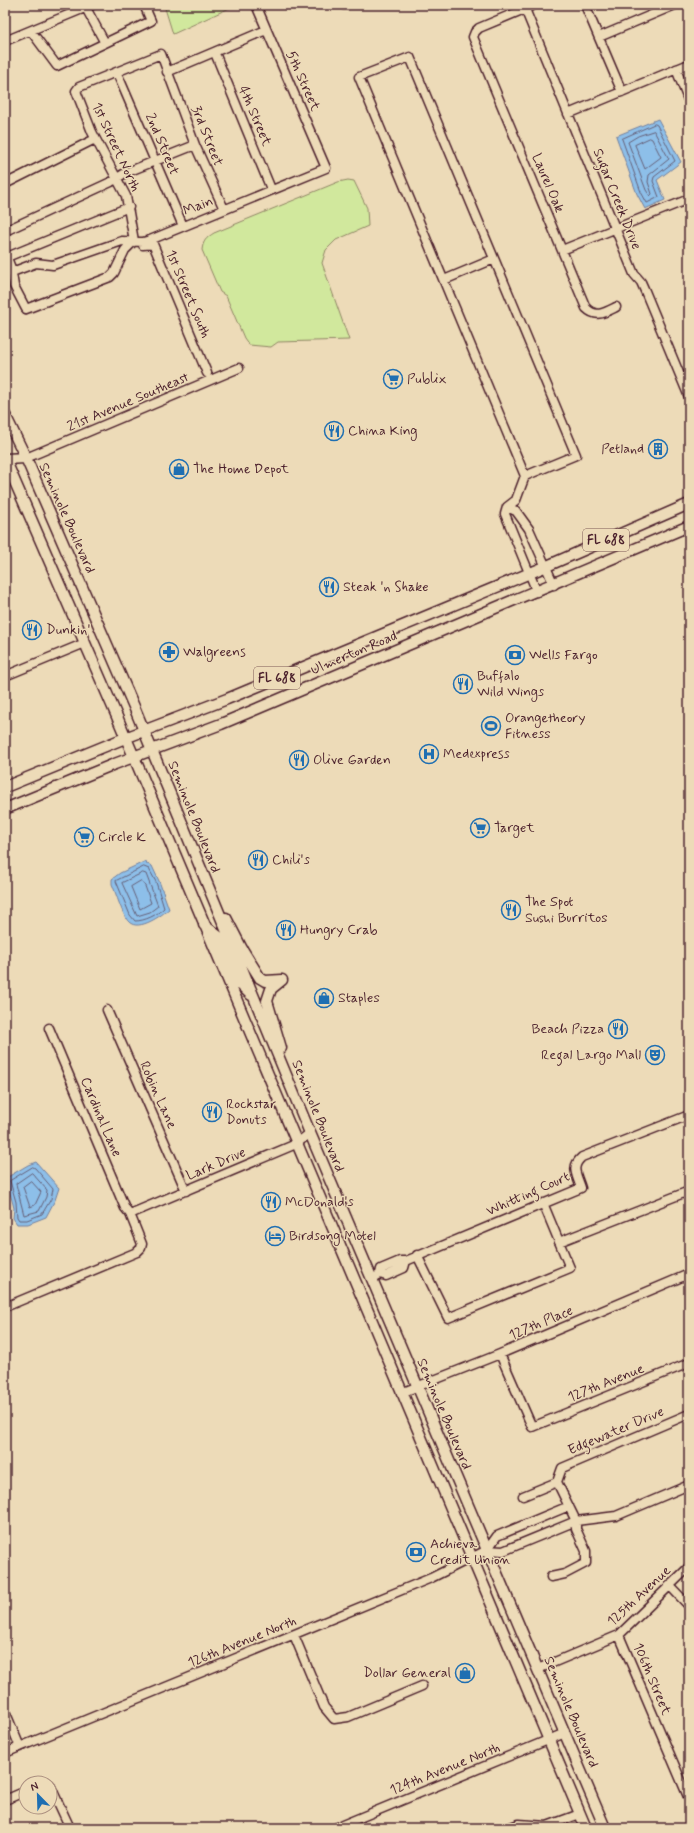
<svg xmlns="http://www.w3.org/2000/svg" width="694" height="1833" viewBox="0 0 694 1833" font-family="Mynerve,sans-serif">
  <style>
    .green { fill: #d1e89d; stroke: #8e8464 }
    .water { fill: #8dbfe9; stroke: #727f9d }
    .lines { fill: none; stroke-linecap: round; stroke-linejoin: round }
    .shore { stroke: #655f77; stroke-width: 1 }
    .minor-casing { stroke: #4a1f2b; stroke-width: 11 }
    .major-casing { stroke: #4a1f2b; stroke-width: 13 }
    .minor { stroke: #eddbb8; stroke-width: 8 }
    .major { stroke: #eddbb8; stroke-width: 10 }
    .labels { text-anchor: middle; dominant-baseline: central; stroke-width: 3; stroke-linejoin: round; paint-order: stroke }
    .shield { fill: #eddbb8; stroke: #7b5755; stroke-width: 1 }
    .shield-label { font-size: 13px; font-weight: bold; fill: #4a1f2b }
    .street-label { font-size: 14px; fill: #4a1f2b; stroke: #eddbb8 }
    .poi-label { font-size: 14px; fill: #4a1f2b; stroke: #eddbb8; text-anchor: start }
  </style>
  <rect width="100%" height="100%" fill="#eddbb8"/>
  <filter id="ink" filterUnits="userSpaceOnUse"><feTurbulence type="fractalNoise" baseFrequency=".025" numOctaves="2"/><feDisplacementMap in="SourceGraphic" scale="8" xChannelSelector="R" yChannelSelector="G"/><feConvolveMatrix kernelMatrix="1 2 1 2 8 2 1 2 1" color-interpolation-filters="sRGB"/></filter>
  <g filter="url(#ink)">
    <path class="green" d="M164,5H236L173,34Z
      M348,180L354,181L367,208L368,226L336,240L326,250L322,263L349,340L278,342L271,347L249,345L244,338L226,296L220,292L202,250C203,241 206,238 214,233L338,182Z"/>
    <path class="water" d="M658,119L681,162L657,180L665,200L645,209L637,194L616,136Z
      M146,861L147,864L152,866L159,881L169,909C162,915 139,932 129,922C123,917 116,893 112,884V879L120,873Z
      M36,1162L59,1188L55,1200L46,1217L28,1224H17L13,1218L14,1208L6,1178L28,1165Z"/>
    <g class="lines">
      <path class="shore" d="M655,124L657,125L675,161L654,177L653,181L659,197L647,203L641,192L622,139Z
        M654,131L669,159L649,175L648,182L652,194L650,196L646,190L628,142L638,136Z
        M650,138L652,139L661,157L645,169L635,145Z
        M144,867L149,869L156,882L164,908C157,915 145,921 135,921L130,915L116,881Z
        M143,873L146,874L158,906L150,912L137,916L122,883Z
        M141,881L145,886L151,903L140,909L131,887Z
        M33,1167L35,1168L53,1189L51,1199L42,1214L27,1220H19L17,1217L16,1202L10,1181Z
        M32,1173L47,1190L46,1197L39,1211L24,1215L16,1184Z
        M31,1181L41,1192L35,1205L30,1207L23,1187Z"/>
      <g class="minor-casing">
        <path id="minor" d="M344,5H345
          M534,5L479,28L475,32L473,37L586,308C596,318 604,313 616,307
          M585,5L622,92
          M86,8L105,43
          M525,9L634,274L641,282L645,291L689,397
          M31,31L57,66L151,21L144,5
          M599,37L675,5
          M5,41L92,5
          M215,53L271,189
          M410,57L576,455L525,476L359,77Z
          M676,69L689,102
          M167,72L266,30
          M117,73L183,226
          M568,114L689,64
          M5,184L95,139
          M5,231L111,182L125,173L195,145
          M134,241L126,196L92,132L76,91L79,87L161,54L195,145L224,209
          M143,245L153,244L207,373
          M562,250L689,199
          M5,253L11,268L14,286L26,309L110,277L114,273L125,250L134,241
          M7,257L129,207
          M12,272L36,263L53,265L122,241L143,242L150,240L326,168L256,5
          M444,280L494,259
          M26,458L239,368
          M525,476L516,500L507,507L505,514L537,592
          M507,507L516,511L529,529L554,585
          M5,676L85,643
          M107,1010L186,1191
          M130,1214L296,1144L310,1133
          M559,1242L689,1191
          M417,1255L448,1318L570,1268L543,1203
          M380,1274L381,1269L400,1261H406L581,1188C577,1175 570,1167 582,1157L689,1115
          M377,1276L380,1274L386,1276L404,1268L406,1261
          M5,1307L137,1252L141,1248L142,1244L130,1214L125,1208L49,1028
          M500,1354L532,1427L689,1363
          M401,1393L500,1354L689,1274
          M523,1496L557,1482
          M487,1550L497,1536L569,1506
          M551,1577L565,1574L586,1563V1551L576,1529V1521L557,1482L562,1468L689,1414
          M669,1585L689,1606
          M294,1635L324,1707L334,1719L348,1717L422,1686
          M619,1635L689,1799
          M538,1669L619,1635L689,1567
          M5,1711L20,1747
          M5,1753L431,1578L487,1550L503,1551L576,1521L616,1516L689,1485
          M50,1785L70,1828
          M5,1800L26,1791
          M335,1828L565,1733
          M508,1828L519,1824L547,1826L580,1814"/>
      </g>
      <g class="major-casing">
        <path id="major" d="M5,415L26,458L135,709L310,1133L605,1828
          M5,459L118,719L586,1828
          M5,459L26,458
          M5,787L125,738L227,699L547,566L689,504
          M5,809L112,765L221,724L689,526
          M226,918L242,949L260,978L265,981L282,980
          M204,925L218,936L239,983L251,995
          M281,1048L267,1001L271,989L282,980"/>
      </g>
      <use href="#minor" class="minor"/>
      <use href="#major" class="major"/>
    </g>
  </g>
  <defs>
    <g id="supermarket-ring" transform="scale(1)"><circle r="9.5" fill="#eddbb8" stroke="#1f6fb2" stroke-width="1.5"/><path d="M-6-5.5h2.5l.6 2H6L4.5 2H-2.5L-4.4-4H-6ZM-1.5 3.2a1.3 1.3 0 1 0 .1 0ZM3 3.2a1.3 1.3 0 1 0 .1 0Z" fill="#1f6fb2"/></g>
    <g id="restaurant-ring" transform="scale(1)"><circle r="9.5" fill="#eddbb8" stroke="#1f6fb2" stroke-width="1.5"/><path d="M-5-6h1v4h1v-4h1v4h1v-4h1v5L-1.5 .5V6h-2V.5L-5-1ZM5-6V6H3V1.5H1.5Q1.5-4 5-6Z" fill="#1f6fb2"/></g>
    <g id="building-ring" transform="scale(1)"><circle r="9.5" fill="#eddbb8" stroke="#1f6fb2" stroke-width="1.5"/><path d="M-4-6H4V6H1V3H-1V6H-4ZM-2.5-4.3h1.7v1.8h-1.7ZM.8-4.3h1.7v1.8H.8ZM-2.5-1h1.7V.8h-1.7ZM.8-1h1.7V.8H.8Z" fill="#1f6fb2"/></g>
    <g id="shop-ring" transform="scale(1)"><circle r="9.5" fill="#eddbb8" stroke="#1f6fb2" stroke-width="1.5"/><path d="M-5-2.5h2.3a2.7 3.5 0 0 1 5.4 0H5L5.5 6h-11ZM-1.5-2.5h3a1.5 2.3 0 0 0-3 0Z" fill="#1f6fb2"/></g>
    <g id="pharmacy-ring" transform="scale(1)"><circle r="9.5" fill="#eddbb8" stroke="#1f6fb2" stroke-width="1.5"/><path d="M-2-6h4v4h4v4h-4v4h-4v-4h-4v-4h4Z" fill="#1f6fb2"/></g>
    <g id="bank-ring" transform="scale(1)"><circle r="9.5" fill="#eddbb8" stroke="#1f6fb2" stroke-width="1.5"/><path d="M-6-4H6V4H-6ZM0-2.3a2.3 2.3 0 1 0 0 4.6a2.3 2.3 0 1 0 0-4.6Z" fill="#1f6fb2"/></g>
    <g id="stadium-ring" transform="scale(1)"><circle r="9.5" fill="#eddbb8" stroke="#1f6fb2" stroke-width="1.5"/><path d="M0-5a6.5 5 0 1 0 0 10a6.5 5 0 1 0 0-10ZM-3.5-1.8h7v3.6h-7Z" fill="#1f6fb2"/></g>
    <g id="hospital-ring" transform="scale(1)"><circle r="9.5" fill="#eddbb8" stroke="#1f6fb2" stroke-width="1.5"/><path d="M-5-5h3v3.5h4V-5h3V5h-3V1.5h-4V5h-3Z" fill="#1f6fb2"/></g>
    <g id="theatre-ring" transform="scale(1)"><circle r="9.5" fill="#eddbb8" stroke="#1f6fb2" stroke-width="1.5"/><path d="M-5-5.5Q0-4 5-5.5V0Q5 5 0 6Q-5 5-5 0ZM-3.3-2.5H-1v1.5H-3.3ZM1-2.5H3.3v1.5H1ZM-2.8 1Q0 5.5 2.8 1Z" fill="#1f6fb2"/></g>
    <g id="hotel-ring" transform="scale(1)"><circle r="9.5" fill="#eddbb8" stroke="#1f6fb2" stroke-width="1.5"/><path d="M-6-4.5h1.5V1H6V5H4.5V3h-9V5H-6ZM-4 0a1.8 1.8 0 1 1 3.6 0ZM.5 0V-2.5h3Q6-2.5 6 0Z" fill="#1f6fb2"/></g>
  </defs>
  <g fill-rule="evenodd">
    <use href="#supermarket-ring" x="393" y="379"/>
    <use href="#restaurant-ring" x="334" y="431"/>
    <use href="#building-ring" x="658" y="449"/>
    <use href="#shop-ring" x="179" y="469"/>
    <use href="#restaurant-ring" x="329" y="587"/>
    <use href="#restaurant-ring" x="32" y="630"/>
    <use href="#pharmacy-ring" x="169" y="652"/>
    <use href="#bank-ring" x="515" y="655"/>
    <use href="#restaurant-ring" x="463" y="684"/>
    <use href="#stadium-ring" x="491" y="726"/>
    <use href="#hospital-ring" x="429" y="754"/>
    <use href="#restaurant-ring" x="299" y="760"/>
    <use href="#supermarket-ring" x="480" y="828"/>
    <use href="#supermarket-ring" x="84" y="837"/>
    <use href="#restaurant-ring" x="258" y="860"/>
    <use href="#restaurant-ring" x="511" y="910"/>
    <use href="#restaurant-ring" x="286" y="930"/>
    <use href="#shop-ring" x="324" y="998"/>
    <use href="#restaurant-ring" x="618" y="1029"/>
    <use href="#theatre-ring" x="655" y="1055"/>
    <use href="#restaurant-ring" x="212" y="1112"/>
    <use href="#restaurant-ring" x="271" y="1202"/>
    <use href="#hotel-ring" x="275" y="1236"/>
    <use href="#bank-ring" x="416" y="1552"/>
    <use href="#shop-ring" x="465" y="1673"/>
  </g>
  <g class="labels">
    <g class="shield">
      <rect x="583" y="529" width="46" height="22" rx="3"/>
      <rect x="254" y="667" width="46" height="22" rx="3"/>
    </g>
    <g class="shield-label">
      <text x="606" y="540">FL 688</text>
      <text x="277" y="678">FL 688</text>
    </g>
    <g class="street-label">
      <text transform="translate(303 81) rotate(66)">5th Street</text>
      <text transform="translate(255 116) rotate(67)">4th Street</text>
      <text transform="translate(207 136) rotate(68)">3rd Street</text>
      <text transform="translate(162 144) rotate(67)">2nd Street</text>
      <text transform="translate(116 147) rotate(65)">1st Street North</text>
      <text transform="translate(548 183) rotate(67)">Laurel Oak</text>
      <text transform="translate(617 199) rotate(68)">Sugar Creek Drive</text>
      <text transform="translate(198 206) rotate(-22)">Main</text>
      <text transform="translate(188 294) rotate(67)">1st Street South</text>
      <text transform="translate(128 402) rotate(-23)">21st Avenue Southeast</text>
      <text transform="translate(67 518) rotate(66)">Seminole Boulevard</text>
      <text transform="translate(354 653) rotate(-23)">Ulmerton Road</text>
      <text transform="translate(194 817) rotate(68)">Seminole Boulevard</text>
      <text transform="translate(158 1095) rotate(66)">Robin Lane</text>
      <text transform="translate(318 1116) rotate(68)">Seminole Boulevard</text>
      <text transform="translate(101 1117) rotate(67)">Cardinal Lane</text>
      <text transform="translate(216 1164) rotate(-23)">Lark Drive</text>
      <text transform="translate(528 1194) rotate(-24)">Whitting Court</text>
      <text transform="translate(541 1323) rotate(-23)">127th Place</text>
      <text transform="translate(606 1383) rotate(-22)">127th Avenue</text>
      <text transform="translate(444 1414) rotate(67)">Seminole Boulevard</text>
      <text transform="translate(616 1431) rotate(-23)">Edgewater Drive</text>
      <text transform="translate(639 1596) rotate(-43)">125th Avenue</text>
      <text transform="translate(242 1642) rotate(-22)">126th Avenue North</text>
      <text transform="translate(652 1679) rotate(67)">106th Street</text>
      <text transform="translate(571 1712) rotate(67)">Seminole Boulevard</text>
      <text transform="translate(445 1769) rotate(-22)">124th Avenue North</text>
    </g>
    <g class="poi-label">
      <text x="407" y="379">Publix</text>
      <text x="348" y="431">China King</text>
      <text x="644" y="449" text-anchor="end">Petland</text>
      <text x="193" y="469">The Home Depot</text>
      <text x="343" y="587">Steak 'n Shake</text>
      <text x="46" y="630">Dunkin'</text>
      <text x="183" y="652">Walgreens</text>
      <text x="529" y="655">Wells Fargo</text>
      <text x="477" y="676">Buffalo<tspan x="477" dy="16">Wild Wings</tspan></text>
      <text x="505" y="718">Orangetheory<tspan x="505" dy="16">Fitness</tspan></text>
      <text x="443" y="754">Medexpress</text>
      <text x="313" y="760">Olive Garden</text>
      <text x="494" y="828">Target</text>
      <text x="98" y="837">Circle K</text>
      <text x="272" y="860">Chili's</text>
      <text x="525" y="902">The Spot<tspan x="525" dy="16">Sushi Burritos</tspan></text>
      <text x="300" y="930">Hungry Crab</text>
      <text x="338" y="998">Staples</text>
      <text x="604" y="1029" text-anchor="end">Beach Pizza</text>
      <text x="641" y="1055" text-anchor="end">Regal Largo Mall</text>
      <text x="226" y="1104">Rockstar<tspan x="226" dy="16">Donuts</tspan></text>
      <text x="285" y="1202">McDonald's</text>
      <text x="289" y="1236">Birdsong Motel</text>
      <text x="430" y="1544">Achieva<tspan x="430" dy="16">Credit Union</tspan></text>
      <text x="451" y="1673" text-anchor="end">Dollar General</text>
    </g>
  </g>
  <rect width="694" height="1833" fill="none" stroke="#eddbb8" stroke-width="20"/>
  <rect x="10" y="10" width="674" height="1813" fill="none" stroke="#4a1f2b" stroke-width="1.5" filter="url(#ink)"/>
  <g transform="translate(38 1795) rotate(337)"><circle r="19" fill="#eddbb8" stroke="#ac9080"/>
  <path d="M0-3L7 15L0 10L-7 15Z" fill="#1f6fb2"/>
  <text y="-6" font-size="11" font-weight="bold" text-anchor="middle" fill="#4a1f2b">N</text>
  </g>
</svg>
